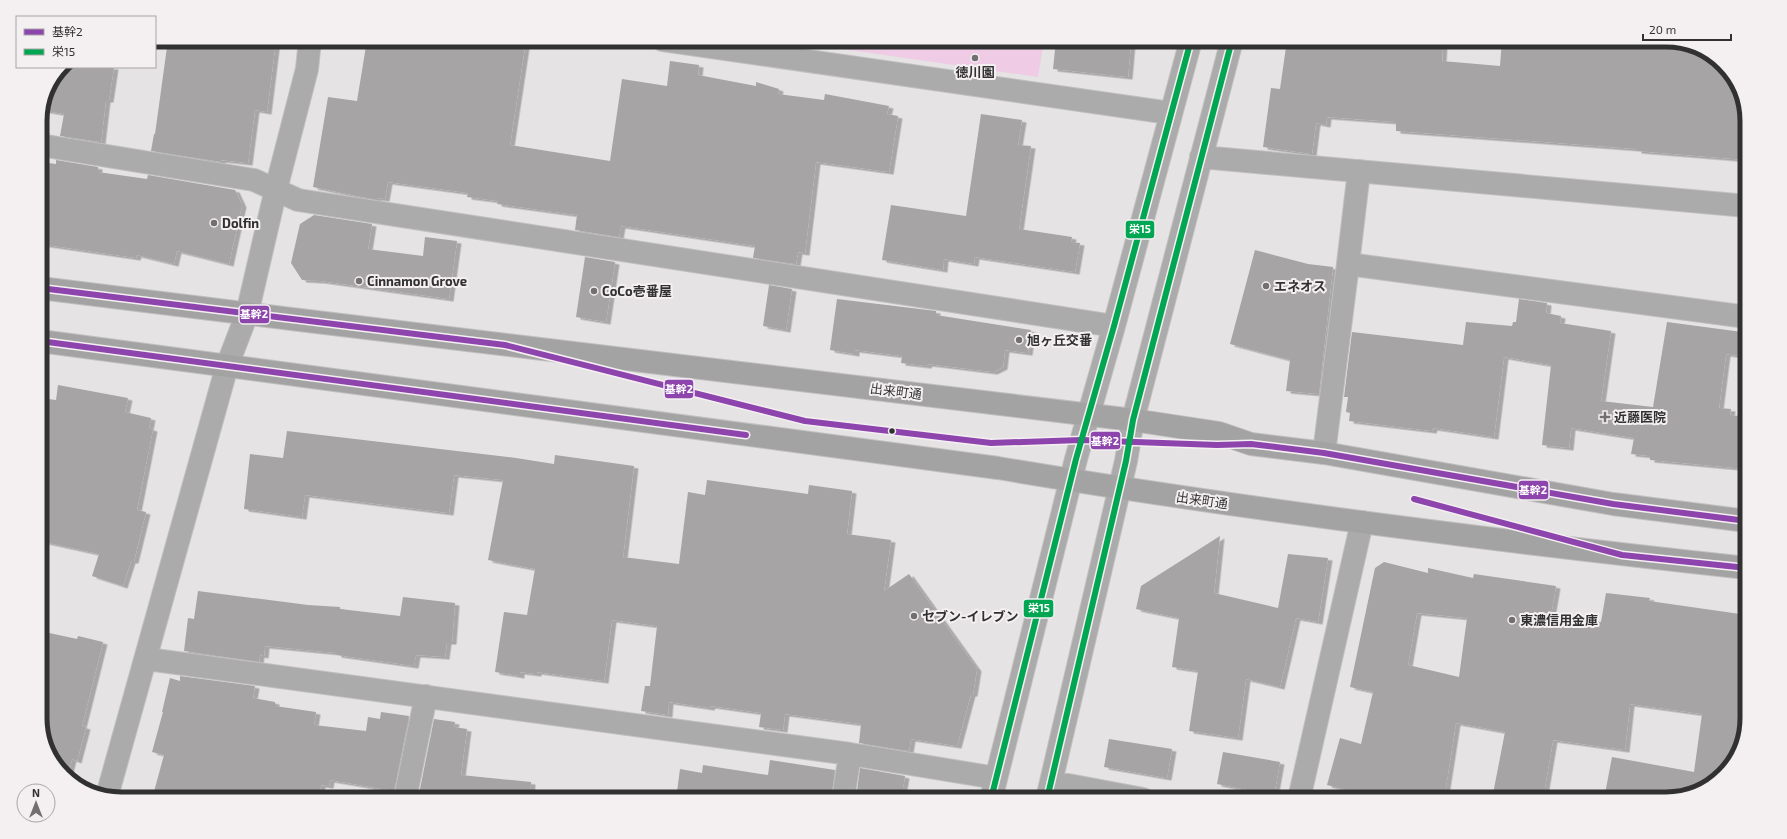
<svg xmlns="http://www.w3.org/2000/svg" width="1787" height="839" viewBox="0 0 1787 839" font-family="'Exo 2','Noto Sans JP',sans-serif">
  <style>
    .park { fill: #efcbe5 }
    .building { fill: #a6a4a5; fill-rule: evenodd; filter: url(#shadow) }
    .lines { fill: none; stroke-linecap: round; stroke-linejoin: round }
    .minor-casing { stroke: #c1bfc0; stroke-width: 24 }
    .major-casing { stroke: #c1bfc0; stroke-width: 24 }
    .minor { stroke: #ababab; stroke-width: 22 }
    .major { stroke: #a4a3a3; stroke-width: 22 }
    .bus-1-casing { stroke: #f4f0f2; stroke-width: 9 }
    .bus-2-casing { stroke: #f4f0f2; stroke-width: 9 }
    .bus-1 { stroke: #8e44ad; stroke-width: 6 }
    .bus-2 { stroke: #00a651; stroke-width: 6 }
    .poi-dot { fill: #716f70; stroke: #f4f0f2; stroke-width: 1.5 }
    .bus-dot { fill: #323132; stroke: #f4f0f2; stroke-width: 1.5 }
    .labels { text-anchor: middle; dominant-baseline: central; stroke-width: 4; stroke-linejoin: round; paint-order: stroke }
    .poi-label { font-size: 13px; font-weight: bold; fill: #323132; stroke: #f4f0f2; text-anchor: start }
    .street-label { font-size: 13px; fill: #323132; stroke: #f4f0f2 }
    .rim { fill: none; stroke: #323132; stroke-width: 5 }
    .line-badge { stroke: #f4f0f2; stroke-width: 1.5 }
    .badge-label { font-size: 11px; text-anchor: middle; font-weight: bold; fill: #fff }
  </style>
  <defs>
    <filter id="shadow"><feDropShadow dx="4.5" dy="2.5" stdDeviation="0" flood-color="#0004"/></filter>
  </defs>
  <rect width="100%" height="100%" fill="#e5e3e4"/>
  <path class="park" d="M780,40H1044L1038,77Z"/>
  <path class="building" d="M168,40H276L267,112L255,110L248,163L221,160L222,162L151,151L154,134H155Z
    M367,40H526L510,145L610,161L622,79L667,86L670,61L699,65L698,75L756,86V82L779,89L778,94L824,100L825,94L889,106L887,114L898,116L889,172L816,162L805,253L798,252L796,264L753,258L755,246L621,226L619,237L575,230L577,215L497,204L498,201L467,197L468,193L388,182L385,199L377,198V200L313,187L328,97L357,101Z
    M1056,40H1119V42L1131,43L1128,77L1053,69Z
    M1287,40H1399L1443,43L1442,61L1500,66L1502,40H1666L1697,46L1733,76L1747,116V160L1637,151V149L1396,131V122L1327,117L1326,125L1316,123L1312,154L1263,147L1271,88L1280,89Z
    M62,67H114L109,100H106L101,142L60,136L64,114L42,110L48,86Z
    M981,114L1022,120L1018,145L1031,146L1019,229L1072,237L1071,242L1080,243L1075,272L975,257L974,264L944,259L943,270L882,260L891,205L966,216Z
    M56,160L98,167V172L147,179L148,175L235,190L242,205L229,264L177,251L174,264L137,255L136,258L40,244V162L56,164Z
    M314,215L372,224L368,249L423,256L425,237L457,241L449,299L321,281L302,280L291,263L300,224Z
    M1255,250L1308,264L1333,267L1319,394L1286,391L1290,360L1230,344Z
    M585,257L615,262L606,322L576,317Z
    M769,285L792,289L786,330L763,326Z
    M837,299L936,311V315L1031,330L1028,353L1005,350L1003,367L993,372L928,364L927,366L901,363L902,356L855,350V354L830,350Z
    M1519,299L1547,303L1546,313L1561,316L1560,323L1611,331L1601,401L1653,407L1667,322L1742,332L1739,356L1726,354L1719,408L1731,409L1730,415L1747,417V469L1650,460V456L1631,454L1634,438L1571,428L1569,448L1542,445L1551,365L1504,357L1494,437L1433,428L1432,431L1349,421L1350,413L1346,412L1348,397H1344L1352,332L1463,345L1466,322L1512,326L1513,322H1516Z
    M58,385L128,398L125,412L151,418L149,428L153,429L137,510L146,512L134,561H131L123,586L92,576L99,554L40,541V398L56,400Z
    M287,431L516,458L554,464L555,455L634,466L623,557L679,564L688,492L705,495L707,480L808,494L809,485L852,491L847,534L891,540L884,591L909,574L977,669L973,694H971L957,746L911,739L909,751L859,743L861,724L785,714L783,730L759,727L761,713L711,706L710,708L669,702L668,715L641,711L645,686H650L657,626L612,620L604,681L537,672V674L520,672V676L495,672L504,612L527,615L535,569L488,560L503,480L454,475L449,513L305,495L302,517L244,509L250,454L283,458Z
    M1220,536L1214,593L1278,608L1288,554L1328,558L1318,622L1296,618L1280,687L1246,679L1238,738L1189,731L1198,671L1172,667L1179,618L1136,609L1141,586Z
    M1384,562L1428,573V568L1473,578L1474,574L1556,586L1551,615L1601,622L1606,593L1650,598L1649,601L1747,615V718L1741,749L1711,785L1666,799H1604L1612,757L1694,772L1702,714L1630,704L1625,750L1553,740L1543,799H1492L1505,732L1456,723L1444,799H1428L1386,793L1385,799H1381L1327,785L1340,738L1361,744L1373,692L1350,687L1375,568ZM1417,613L1467,618L1459,677L1408,665Z
    M198,591L308,605L340,607V609L400,616L403,597L455,603L452,642H447L445,657L416,655L414,666L337,655V653L265,646L264,656L260,655L259,662L184,651L188,618L194,619Z
    M40,631L77,639L78,636L103,642L82,726L86,727L77,761L72,759L68,775L54,763L40,723Z
    M180,676L255,686L253,698L275,702V706L316,712L314,725L366,731L368,717L380,719L381,712L409,716L394,791L330,780L329,786L321,785L319,799H152L164,755L152,752L163,712H162L170,678L180,681Z
    M434,719L455,722L454,727L467,729L461,775L531,782L530,799H418Z
    M1109,739L1172,749L1167,778L1104,767Z
    M1223,752L1280,762L1274,795L1217,784Z
    M770,760L835,770L831,799H676L680,769L702,773L703,765L768,775Z
    M860,768L905,776L901,799H856Z"/>
  <g class="lines">
    <g class="minor-casing">
      <path id="minor" d="M663,40L1170,113
        M40,145L254,180L298,200L1114,326
        M1201,157L1747,206
        M1359,171L1348,264L1747,317
        M1324,453L1348,264
        M147,659L850,754L996,778
        M1052,782L1143,799
        M107,796L227,366L247,314L276,189L307,69L310,40
        M405,799L426,696
        M843,799L850,754
        M991,799L1076,459L1114,326L1191,40
        M1047,799L1126,461L1133,420L1232,40
        M1299,799L1362,522"/>
    </g>
    <g class="major-casing">
      <path id="major" d="M40,288L308,321L1133,420L1219,433L1251,444L1324,453L1613,504L1747,521
        M40,341L998,468C1246,510 1497,541 1747,568"/>
    </g>
    <use href="#minor" class="minor"/>
    <use href="#major" class="major"/>
    <g class="bus-1-casing">
      <path id="bus-1" d="M40,288L505,345L805,421L991,443L1081,440L1217,445L1251,444L1324,453L1613,504L1747,521
        M40,341L746,435
        M1414,499L1622,555L1747,568"/>
    </g>
    <g class="bus-2-casing">
      <path id="bus-2" d="M991,799L1076,459L1114,326L1191,40
        M1047,799L1126,461L1133,420L1232,40"/>
    </g>
    <use href="#bus-1" class="bus-1"/>
    <use href="#bus-2" class="bus-2"/>
  </g>
  <g class="poi-dot">
    <circle cx="975" cy="58" r="4"/>
    <circle cx="214" cy="223" r="4"/>
    <circle cx="359" cy="281" r="4"/>
    <circle cx="1266" cy="286" r="4"/>
    <circle cx="594" cy="291" r="4"/>
    <circle cx="1019" cy="340" r="4"/>
    <path d="M1603 411h4v4h4v4h-4v4h-4v-4h-4v-4h4z"/>
    <circle cx="914" cy="616" r="4"/>
    <circle cx="1512" cy="620" r="4"/>
  </g>
  <circle class="bus-dot" cx="892" cy="431" r="3.5"/>
  <g class="labels">
    <g class="poi-label">
      <text x="975" y="72" text-anchor="middle">徳川園</text>
      <text x="222" y="223">Dolfin</text>
      <text x="367" y="281">Cinnamon Grove</text>
      <text x="1274" y="286">エネオス</text>
      <text x="602" y="291">CoCo壱番屋</text>
      <text x="1027" y="340">旭ヶ丘交番</text>
      <text x="1614" y="417">近藤医院</text>
      <text x="922" y="616">セブン-イレブン</text>
      <text x="1520" y="620">東濃信用金庫</text>
    </g>
    <g class="street-label">
      <text transform="translate(896 391) rotate(7)">出来町通</text>
      <text transform="translate(1202 500) rotate(8)">出来町通</text>
    </g>
  </g>
  <path d="M0 0H1787V839H0ZM121 47H1666A74 74 0 0 1 1740 121V718A74 74 0 0 1 1666 792H121A74 74 0 0 1 47 718V121A74 74 0 0 1 121 47Z" fill="#f4f0f2" fill-rule="evenodd"/>
  <path class="rim" d="M121 47H1666A74 74 0 0 1 1740 121V718A74 74 0 0 1 1666 792H121A74 74 0 0 1 47 718V121A74 74 0 0 1 121 47Z"/>
  <g class="line-badge">
    <rect x="1125" y="220" width="30" height="19" rx="4" fill="#00a651"/>
    <rect x="239" y="305" width="31" height="19" rx="4" fill="#8e44ad"/>
    <rect x="664" y="379" width="30" height="20" rx="4" fill="#8e44ad"/>
    <rect x="1090" y="431" width="31" height="19" rx="4" fill="#8e44ad"/>
    <rect x="1518" y="480" width="31" height="20" rx="4" fill="#8e44ad"/>
    <rect x="1023" y="599" width="31" height="19" rx="4" fill="#00a651"/>
  </g>
  <g class="badge-label">
    <text x="1140" y="233">栄15</text>
    <text x="254" y="318">基幹2</text>
    <text x="679" y="393">基幹2</text>
    <text x="1105" y="445">基幹2</text>
    <text x="1533" y="494">基幹2</text>
    <text x="1039" y="612">栄15</text>
  </g>
  <rect x="16" y="16" width="140" height="52" fill="#f4f0f2" stroke="#a6a4a5"/>
  <rect x="24" y="29" width="20" height="6" fill="#8e44ad" stroke="#a6a4a5"/>
  <text x="52" y="36" font-size="12" fill="#323132">基幹2</text>
  <rect x="24" y="49" width="20" height="6" fill="#00a651" stroke="#a6a4a5"/>
  <text x="52" y="56" font-size="12" fill="#323132">栄15</text>
  <g transform="translate(36 803)"><circle r="19" fill="#f4f0f2" stroke="#a6a4a5"/>
  <path d="M0-3L7 15L0 10L-7 15Z" fill="#716f70"/>
  <text y="-6" font-size="11" font-weight="bold" text-anchor="middle" fill="#323132">N</text>
  </g>
  <path d="M1643 34v6h88v-6" fill="none" stroke="#323132" stroke-width="2"/>
  <text x="1649" y="34" font-size="12" fill="#323132" stroke="#f4f0f2" stroke-width="3" paint-order="stroke">20 m</text>
</svg>
